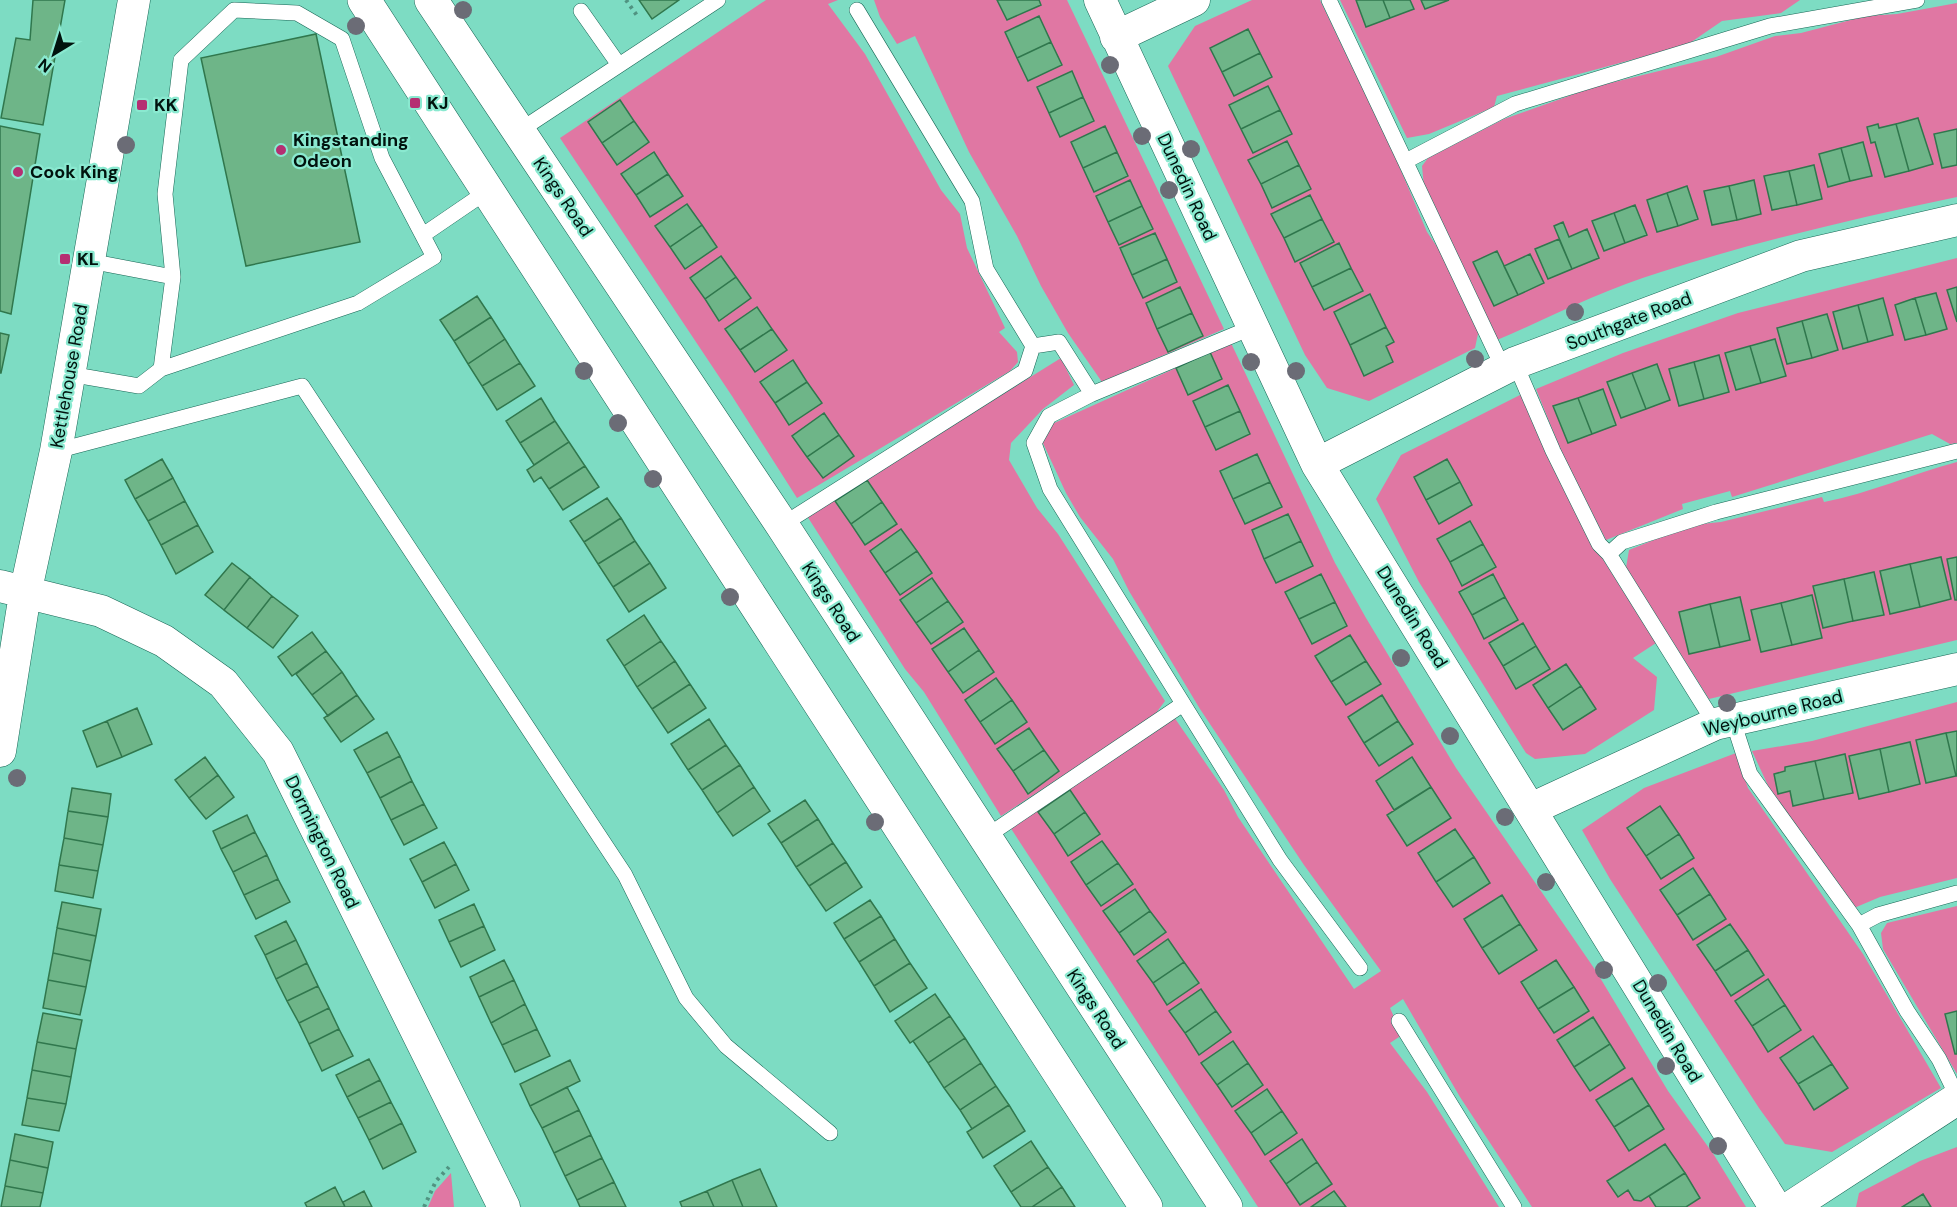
<svg xmlns="http://www.w3.org/2000/svg" width="1957" height="1207" viewBox="0 0 1957 1207" font-family="'DM Sans',sans-serif">
  <style>
    .green { fill: #e077a3 }
    .building { fill: #6eb588; stroke: #30774d; stroke-width: 1.5 }
    .lines { fill: none; stroke-linecap: round; stroke-linejoin: round }
    .service-casing { stroke: #176655; stroke-width: 16 }
    .minor-casing { stroke: #176655; stroke-width: 33 }
    .secondary-casing { stroke: #176655; stroke-width: 34 }
    .path { stroke: #509381; stroke-width: 4; stroke-dasharray: 3 4.5; stroke-linecap: butt }
    .service { stroke: #fff; stroke-width: 15 }
    .minor { stroke: #fff; stroke-width: 32 }
    .secondary { stroke: #fff; stroke-width: 33 }
    .tree { fill: #6b6c76 }
    .poi-dot { fill: #b52f72; stroke: #8ae9d0; stroke-width: 2 }
    .labels { text-anchor: middle; dominant-baseline: central; stroke-width: 4.5; stroke-linejoin: round; paint-order: stroke }
    .poi-label { font-size: 18px; font-weight: bold; fill: #01130e; stroke: #8ae9d0; text-anchor: start }
    .street-label { font-size: 18px; fill: #01130e; stroke: #8ae9d0 }
  </style>
  <rect width="100%" height="100%" fill="#7ddcc3"/>
  <path class="green" d="M766,0H838L828,4L865,54L941,190L960,214L967,248L1005,328L999,332L1017,352L1018,362L1010,371L797,498L732,396L560,138Z
    M874,0H1067L1224,329L1102,382L1068,333L1041,286L1017,236L969,152L915,36L897,44L880,17Z
    M1252,0H1320L1394,154L1427,232L1442,254L1479,329L1475,348L1369,401L1327,388L1305,355L1168,66L1195,26Z
    M1340,0H1800L1781,13L1722,21L1687,45L1497,96L1494,107L1429,134L1407,138Z
    M1957,3V197C1858,218 1757,241 1661,272C1604,289 1551,317 1497,340L1424,187L1422,166L1428,158L1504,119L1594,87L1716,57L1775,36L1801,33L1866,16L1897,14Z
    M1957,258V443L1950,444L1932,434L1732,497L1730,491L1682,504L1683,509L1606,540L1565,461L1536,389L1623,353L1738,313Z
    M1231,343L1335,563L1366,618L1456,768L1596,971L1668,1091L1714,1155L1746,1207H1532L1460,1097L1403,999L1390,1008L1402,1035L1390,1043L1427,1092L1499,1207H1258L1010,827L1174,717L1224,790L1238,817L1354,989L1381,971L1304,865L1200,709L1129,591L1113,559L1080,517L1066,493L1042,441L1052,424Z
    M1061,358L1074,385L1043,409L1011,443L1009,460L1037,508L1058,534L1165,701L1153,717L1001,816L924,692L905,669L807,516Z
    M1522,394L1594,545L1656,643L1633,658L1657,677L1654,710L1585,754L1535,759L1526,753L1419,582L1376,499L1401,455Z
    M1957,462V640L1709,699L1626,568L1629,550L1691,525L1721,522L1822,497L1824,502C1870,493 1912,474 1957,462Z
    M1957,702V878L1880,897L1854,908L1771,792L1752,751L1812,741Z
    M1736,753L1748,788L1863,954L1941,1088L1832,1152L1785,1144L1759,1108L1610,879L1582,830L1644,788Z
    M1957,906V1074L1883,949L1881,933L1887,923Z
    M1957,1147V1207H1856L1859,1193L1920,1161Z
    M451,1173L454,1207H428L435,1191Z"/>
  <path class="building" d="M33,0H65L43,125L1,118L16,38L30,40Z
    M639,0H679L652,19Z
    M997,0H1039L1041,5L1007,20Z
    M1356,0H1383L1390,18L1366,27Z
    M1383,0H1410L1414,9L1390,18Z
    M1421,0H1449L1425,9Z
    M1039,16L1051,42L1017,58L1005,32Z
    M1248,29L1260,53L1222,72L1210,48Z
    M316,34L360,242L246,266L201,58Z
    M1051,42L1062,65L1028,81L1017,58Z
    M1260,53L1272,77L1234,96L1222,72Z
    M1072,71L1083,97L1049,113L1037,87Z
    M1268,86L1280,110L1241,129L1229,105Z
    M1083,97L1094,121L1060,137L1049,113Z
    M620,100L634,121L602,143L588,122Z
    M1280,110L1292,134L1253,153L1241,129Z
    M1918,118L1933,164L1909,171L1896,124Z
    M634,121L649,142L617,165L602,143Z
    M1878,124L1879,128L1896,124L1909,171L1885,177L1875,142L1871,143L1867,127Z
    M0,126L40,134L11,314L0,311Z
    M1105,126L1117,152L1083,168L1071,142Z
    M1957,129V165L1942,168L1934,134Z
    M1287,141L1299,165L1261,184L1248,160Z
    M1863,142L1872,176L1850,181L1841,148Z
    M1841,148L1850,181L1828,187L1819,154Z
    M654,152L668,174L636,195L621,174Z
    M1117,152L1128,176L1094,192L1083,168Z
    M1299,165L1311,189L1272,208L1261,184Z
    M1814,165L1822,199L1797,205L1789,171Z
    M1789,171L1797,205L1772,210L1764,176Z
    M668,174L683,196L650,217L636,195Z
    M1130,180L1142,206L1108,222L1096,196Z
    M1754,180L1761,214L1737,220L1729,186Z
    M1687,186L1698,219L1678,226L1667,193Z
    M1729,186L1737,220L1712,225L1704,191Z
    M1667,193L1678,226L1657,232L1647,200Z
    M1310,195L1322,219L1284,238L1271,214Z
    M687,204L702,225L670,247L655,226Z
    M1635,205L1647,235L1625,243L1614,213Z
    M1142,206L1153,229L1119,245L1108,222Z
    M1614,213L1625,243L1604,251L1592,221Z
    M1322,219L1334,242L1295,262L1284,238Z
    M1563,222L1569,237L1587,229L1599,258L1572,269L1554,226Z
    M702,225L717,247L685,269L670,247Z
    M1155,233L1167,259L1132,275L1120,248Z
    M1559,239L1572,269L1548,279L1535,249Z
    M1339,243L1351,268L1312,287L1300,263Z
    M1497,251L1518,295L1494,306L1473,262Z
    M1530,254L1544,283L1518,295L1504,266Z
    M721,256L736,277L705,299L690,278Z
    M1167,259L1177,282L1143,298L1132,275Z
    M1351,268L1363,291L1324,310L1312,287Z
    M736,277L751,298L719,321L705,299Z
    M1180,287L1192,313L1157,329L1146,303Z
    M1957,287V322L1947,290Z
    M1936,293L1947,329L1926,335L1915,298Z
    M1370,294L1386,327L1350,345L1334,312Z
    M477,296L491,317L454,341L440,320Z
    M1883,298L1893,335L1868,342L1858,305Z
    M1915,298L1926,335L1905,340L1895,305Z
    M1858,305L1868,342L1843,349L1833,312Z
    M757,307L772,329L740,350L725,329Z
    M1192,313L1203,336L1168,352L1157,329Z
    M1827,314L1838,350L1812,358L1802,321Z
    M491,317L505,339L468,364L454,341Z
    M1802,321L1812,358L1787,364L1777,328Z
    M1386,327L1394,342L1386,346L1393,362L1364,376L1350,345Z
    M772,329L787,350L755,372L740,350Z
    M0,333L9,335L1,373H0Z
    M505,339L520,363L482,386L468,364Z
    M1775,339L1786,376L1761,383L1750,346Z
    M1750,346L1761,383L1736,390L1725,353Z
    M1210,352L1222,379L1188,395L1176,368Z
    M1719,355L1729,392L1704,399L1694,362Z
    M793,360L807,382L775,403L760,382Z
    M1694,362L1704,399L1679,406L1669,369Z
    M520,363L535,386L497,410L482,386Z
    M1657,364L1670,400L1646,409L1632,373Z
    M1632,373L1646,409L1621,418L1607,382Z
    M807,382L822,403L789,425L775,403Z
    M1228,385L1240,411L1205,427L1193,401Z
    M1603,389L1616,425L1592,434L1578,398Z
    M541,398L555,421L520,443L506,421Z
    M1578,398L1592,434L1568,443L1553,406Z
    M1240,411L1250,434L1216,450L1205,427Z
    M824,413L839,435L807,457L792,436Z
    M555,421L569,442L534,465L520,443Z
    M839,435L854,456L823,478L807,457Z
    M569,442L585,466L549,489L541,477L534,482L527,470Z
    M1257,454L1270,482L1233,499L1220,471Z
    M162,459L173,478L135,499L125,480Z
    M1447,459L1460,482L1426,500L1414,477Z
    M585,466L599,487L563,510L549,489Z
    M173,478L185,501L148,521L135,499Z
    M867,480L882,502L851,524L835,501Z
    M1270,482L1282,507L1245,524L1233,499Z
    M1460,482L1472,505L1439,524L1426,500Z
    M607,498L621,518L584,542L570,521Z
    M185,501L198,525L161,545L148,521Z
    M882,502L897,524L865,545L851,524Z
    M1288,514L1301,541L1264,559L1252,530Z
    M621,518L635,541L598,564L584,542Z
    M1470,521L1483,544L1450,562L1437,539Z
    M198,525L213,552L176,574L161,545Z
    M901,529L917,551L885,573L870,551Z
    M635,541L650,563L613,587L598,564Z
    M1301,541L1313,566L1276,583L1264,559Z
    M1483,544L1496,567L1462,586L1450,562Z
    M917,551L932,573L900,595L885,573Z
    M1941,557L1951,599L1920,607L1910,564Z
    M1957,557V600H1955L1947,559Z
    M232,563L250,577L224,610L205,595Z
    M650,563L666,588L629,612L613,587Z
    M1910,564L1920,607L1890,614L1880,571Z
    M1874,572L1884,615L1853,621L1844,579Z
    M1321,574L1335,602L1299,619L1285,592Z
    M1493,574L1505,597L1472,615L1459,592Z
    M250,577L272,596L247,628L224,610Z
    M932,578L948,601L916,623L900,600Z
    M1844,579L1853,621L1823,628L1813,586Z
    M1812,595L1822,638L1792,645L1781,603Z
    M272,596L298,616L273,648L247,628Z
    M1505,597L1518,620L1484,639L1472,615Z
    M1740,597L1750,640L1720,647L1710,604Z
    M948,601L963,622L931,644L916,623Z
    M1335,602L1347,626L1312,644L1299,619Z
    M1781,603L1792,645L1761,652L1751,610Z
    M1710,604L1720,647L1689,654L1679,612Z
    M644,615L661,641L624,666L607,640Z
    M1523,623L1536,646L1503,666L1489,643Z
    M964,628L979,650L948,672L932,649Z
    M312,632L326,651L292,676L278,657Z
    M1350,635L1366,661L1331,682L1315,656Z
    M661,641L675,661L637,687L624,666Z
    M1536,646L1550,669L1516,689L1503,666Z
    M979,650L994,672L963,693L948,672Z
    M326,651L342,672L312,695L296,674Z
    M675,661L690,684L652,709L637,687Z
    M1366,661L1381,684L1346,705L1331,682Z
    M1566,664L1581,686L1548,708L1533,685Z
    M342,672L357,695L328,716L312,695Z
    M996,678L1012,700L980,722L965,700Z
    M690,684L706,708L668,733L652,709Z
    M1581,686L1596,709L1563,730L1548,708Z
    M357,695L374,719L341,742L324,718Z
    M1382,695L1398,721L1364,743L1348,717Z
    M1012,700L1027,722L995,744L980,722Z
    M137,708L152,744L122,757L107,721Z
    M709,719L726,745L688,770L671,744Z
    M107,721L122,757L97,767L83,731Z
    M1398,721L1413,744L1379,766L1364,743Z
    M1029,728L1044,750L1013,771L997,749Z
    M1957,731V776H1956L1946,733Z
    M387,732L400,756L367,773L354,750Z
    M1946,733L1956,776L1926,783L1916,740Z
    M1910,742L1920,784L1889,792L1880,749Z
    M726,745L740,765L702,790L688,770Z
    M1880,749L1889,792L1859,799L1849,756Z
    M1044,750L1059,771L1028,794L1013,771Z
    M1845,754L1853,793L1824,799L1815,761Z
    M400,756L412,781L380,798L367,773Z
    M205,757L218,775L189,798L175,780Z
    M1412,757L1431,787L1394,810L1376,781Z
    M1815,761L1824,799L1793,806L1790,791L1778,794L1774,774L1785,771V767Z
    M740,765L754,787L717,813L702,790Z
    M218,775L234,797L206,819L189,798Z
    M412,781L424,804L391,820L380,798Z
    M754,787L770,811L733,836L717,813Z
    M1431,787L1451,818L1407,846L1387,815Z
    M72,788L111,794L108,817L68,811Z
    M1070,790L1085,812L1054,834L1038,812Z
    M805,800L818,819L781,843L768,824Z
    M424,804L437,828L404,845L391,820Z
    M1660,806L1679,834L1646,856L1627,828Z
    M68,811L108,817L103,845L64,838Z
    M1085,812L1100,834L1068,856L1054,834Z
    M247,815L255,832L221,849L213,831Z
    M818,819L833,843L796,867L781,843Z
    M1455,829L1474,857L1436,882L1418,853Z
    M255,832L267,855L233,872L221,849Z
    M1679,834L1694,858L1661,879L1646,856Z
    M64,838L103,845L98,871L59,865Z
    M1102,841L1118,863L1086,885L1071,862Z
    M444,842L456,864L422,882L410,859Z
    M833,843L846,862L809,886L796,867Z
    M267,855L278,879L244,895L233,872Z
    M1474,857L1490,883L1453,907L1436,882Z
    M846,862L862,887L826,911L809,886Z
    M1118,863L1133,884L1101,906L1086,885Z
    M456,864L469,890L435,908L422,882Z
    M59,865L98,871L93,898L55,891Z
    M1693,868L1710,894L1677,915L1660,890Z
    M278,879L290,902L256,919L244,895Z
    M1135,889L1150,911L1119,933L1103,911Z
    M1710,894L1726,919L1693,940L1677,915Z
    M1502,895L1520,924L1482,948L1464,919Z
    M870,900L881,916L844,939L834,923Z
    M62,902L101,909L96,936L57,928Z
    M474,904L484,926L449,942L439,920Z
    M1150,911L1166,932L1134,955L1119,933Z
    M881,916L895,939L859,962L844,939Z
    M286,921L296,940L265,955L255,936Z
    M1520,924L1537,950L1499,974L1482,948Z
    M1730,924L1748,950L1715,971L1697,945Z
    M484,926L495,950L461,967L449,942Z
    M57,928L96,936L91,961L53,953Z
    M895,939L910,963L874,986L859,962Z
    M1168,939L1184,962L1153,983L1137,961Z
    M296,940L307,963L276,979L265,955Z
    M1748,950L1764,975L1731,996L1715,971Z
    M53,953L91,961L86,987L48,980Z
    M504,960L514,980L479,997L470,977Z
    M1556,960L1574,987L1538,1009L1521,982Z
    M1184,962L1199,983L1167,1005L1153,983Z
    M307,963L318,986L287,1001L276,979Z
    M910,963L927,988L890,1012L874,986Z
    M1768,979L1785,1005L1752,1026L1735,1001Z
    M48,980L86,987L80,1015L43,1008Z
    M514,980L525,1004L491,1023L479,997Z
    M318,986L329,1008L299,1023L287,1001Z
    M1574,987L1589,1011L1554,1033L1538,1009Z
    M1201,989L1216,1011L1185,1033L1169,1011Z
    M935,994L950,1016L910,1043L895,1021Z
    M525,1004L537,1029L502,1045L491,1023Z
    M1785,1005L1801,1030L1768,1052L1752,1026Z
    M329,1008L339,1029L309,1044L299,1023Z
    M1216,1011L1231,1032L1199,1055L1185,1033Z
    M1957,1011V1054H1955L1945,1014Z
    M43,1013L82,1020L76,1049L37,1042Z
    M950,1016L965,1038L928,1063L913,1041Z
    M1593,1017L1610,1044L1574,1067L1557,1040Z
    M339,1029L353,1056L322,1071L309,1044Z
    M537,1029L550,1056L515,1072L502,1045Z
    M1813,1036L1832,1064L1798,1084L1780,1058Z
    M965,1038L981,1063L944,1088L928,1063Z
    M1233,1041L1248,1063L1217,1085L1201,1063Z
    M37,1042L76,1049L71,1077L32,1070Z
    M1610,1044L1625,1068L1590,1091L1574,1067Z
    M369,1059L380,1080L347,1097L336,1075Z
    M570,1060L580,1081L530,1106L520,1084Z
    M981,1063L996,1086L960,1110L944,1088Z
    M1248,1063L1263,1085L1232,1107L1217,1085Z
    M1832,1064L1848,1088L1814,1110L1798,1084Z
    M32,1070L71,1077L66,1104L27,1098Z
    M1632,1078L1649,1105L1614,1127L1596,1100Z
    M380,1080L391,1102L358,1118L347,1097Z
    M996,1086L1009,1105L972,1129L960,1110Z
    M567,1087L579,1110L542,1128L530,1106Z
    M1267,1089L1282,1111L1251,1133L1235,1111Z
    M27,1098L66,1104L59,1131L22,1125Z
    M391,1102L402,1123L369,1140L358,1118Z
    M1009,1105L1025,1131L983,1158L967,1132Z
    M1649,1105L1664,1129L1629,1151L1614,1127Z
    M579,1110L591,1135L554,1153L542,1128Z
    M1282,1111L1297,1133L1265,1155L1251,1133Z
    M402,1123L416,1152L383,1169L369,1140Z
    M15,1134L53,1142L48,1168L10,1160Z
    M591,1135L602,1158L565,1176L554,1153Z
    M1302,1139L1317,1162L1286,1184L1270,1161Z
    M1031,1141L1048,1167L1011,1192L994,1166Z
    M1665,1144L1685,1173L1641,1201L1634,1200L1628,1190L1618,1197L1607,1181Z
    M602,1158L614,1182L577,1200L565,1176Z
    M10,1160L48,1168L43,1193L5,1186Z
    M1317,1162L1332,1184L1300,1205L1286,1184Z
    M1048,1167L1062,1187L1032,1207H1021L1011,1192Z
    M760,1169L777,1207H743L732,1180Z
    M1685,1173L1700,1198L1686,1207H1656L1649,1196Z
    M732,1180L743,1207H714L707,1191Z
    M614,1182L626,1207H580L577,1200Z
    M5,1186L43,1193L40,1207H1Z
    M335,1187L345,1207H307L305,1203Z
    M1062,1187L1075,1207H1032Z
    M364,1191L372,1207H345L343,1202Z
    M707,1191L714,1207H682L680,1202Z
    M1334,1191L1346,1207H1311Z
    M1923,1194L1931,1207H1902Z"/>
  <g class="lines">
    <g class="service-casing">
      <path id="service" d="M1329,0L1504,370
        M234,10L297,13L342,39L382,158L434,257L358,303L161,369L173,277L165,194L181,60Z
        M581,11L619,65
        M519,131L718,0
        M1406,161L1515,104L1770,26L1917,0
        M423,235L486,192
        M89,261L173,277
        M1033,346L1059,342L1092,394L1049,416L1034,443L1050,489L1280,860L1360,968
        M1515,363L1553,451L1599,544L1609,554L1715,724
        M69,374L139,386L161,369
        M1092,394L1253,327
        M56,451L302,386L625,875L686,998L726,1046L830,1133
        M782,525L1025,371L1033,346L986,269L972,201L857,10
        M1609,554L1622,542L1716,512L1957,451
        M1733,721L1750,774L1859,925L1907,1011L1939,1059L1957,1096
        M984,838L1183,704
        M1859,925L1878,915L1957,893
        M1399,1021L1514,1207"/>
    </g>
    <g class="minor-casing">
      <path id="minor" d="M1100,0L1317,464L1775,1207
        M1116,37L1194,0
        M1317,464L1515,363L1801,256L1957,220
        M0,586L101,611L164,641L223,683L278,752L504,1207
        M0,751L25,594L56,451L134,0
        M1531,809L1715,724L1957,669
        M1791,1207L1957,1099"/>
    </g>
    <g class="secondary-casing">
      <path id="secondary" d="M364,0L1146,1207
        M431,0L782,525L1226,1207"/>
    </g>
    <path class="path" d="M626,0L638,17
      M424,1207L436,1181L449,1167"/>
    <use href="#service" class="service"/>
    <use href="#minor" class="minor"/>
    <use href="#secondary" class="secondary"/>
  </g>
  <g class="tree">
    <circle cx="463" cy="10" r="9"/>
    <circle cx="356" cy="26" r="9"/>
    <circle cx="1110" cy="65" r="9"/>
    <circle cx="1142" cy="136" r="9"/>
    <circle cx="126" cy="145" r="9"/>
    <circle cx="1191" cy="149" r="9"/>
    <circle cx="1169" cy="190" r="9"/>
    <circle cx="1575" cy="312" r="9"/>
    <circle cx="1475" cy="359" r="9"/>
    <circle cx="1251" cy="362" r="9"/>
    <circle cx="584" cy="371" r="9"/>
    <circle cx="1296" cy="371" r="9"/>
    <circle cx="618" cy="423" r="9"/>
    <circle cx="653" cy="479" r="9"/>
    <circle cx="730" cy="597" r="9"/>
    <circle cx="1401" cy="658" r="9"/>
    <circle cx="1727" cy="703" r="9"/>
    <circle cx="1450" cy="736" r="9"/>
    <circle cx="17" cy="778" r="9"/>
    <circle cx="1505" cy="817" r="9"/>
    <circle cx="875" cy="822" r="9"/>
    <circle cx="1546" cy="882" r="9"/>
    <circle cx="1604" cy="970" r="9"/>
    <circle cx="1658" cy="983" r="9"/>
    <circle cx="1666" cy="1066" r="9"/>
    <circle cx="1718" cy="1146" r="9"/>
  </g>
  <g class="poi-dot">
    <rect x="409" y="97" width="12" height="12" rx="3"/>
    <rect x="136" y="99" width="12" height="12" rx="3"/>
    <circle cx="281" cy="150" r="6"/>
    <circle cx="18" cy="172" r="6"/>
    <rect x="59" y="253" width="12" height="12" rx="3"/>
  </g>
  <g class="labels">
    <g class="poi-label">
      <text x="427" y="103">KJ</text>
      <text x="154" y="105">KK</text>
      <text x="293" y="140">Kingstanding<tspan x="293" dy="21">Odeon</tspan></text>
      <text x="30" y="172">Cook King</text>
      <text x="77" y="259">KL</text>
    </g>
    <g class="street-label">
      <text transform="translate(1187 187) rotate(65)">Dunedin Road</text>
      <text transform="translate(563 197) rotate(56)">Kings Road</text>
      <text transform="translate(1629 321) rotate(-21)">Southgate Road</text>
      <text transform="translate(69 376) rotate(-80)">Kettlehouse Road</text>
      <text transform="translate(831 602) rotate(57)">Kings Road</text>
      <text transform="translate(1412 617) rotate(58)">Dunedin Road</text>
      <text transform="translate(1773 713) rotate(-14)">Weybourne Road</text>
      <text transform="translate(322 842) rotate(64)">Dormington Road</text>
      <text transform="translate(1096 1009) rotate(57)">Kings Road</text>
      <text transform="translate(1667 1031) rotate(59)">Dunedin Road</text>
    </g>
  </g>
  <g transform="translate(54 54) rotate(218)" stroke="#8ae9d0" stroke-width="4.5" paint-order="stroke">
  <path d="M0-4.5L10 22L0 15L-10 22Z" fill="#01130e"/>
  <text y="-9" font-size="16" font-weight="bold" text-anchor="middle" fill="#01130e">N</text>
  </g>
</svg>
